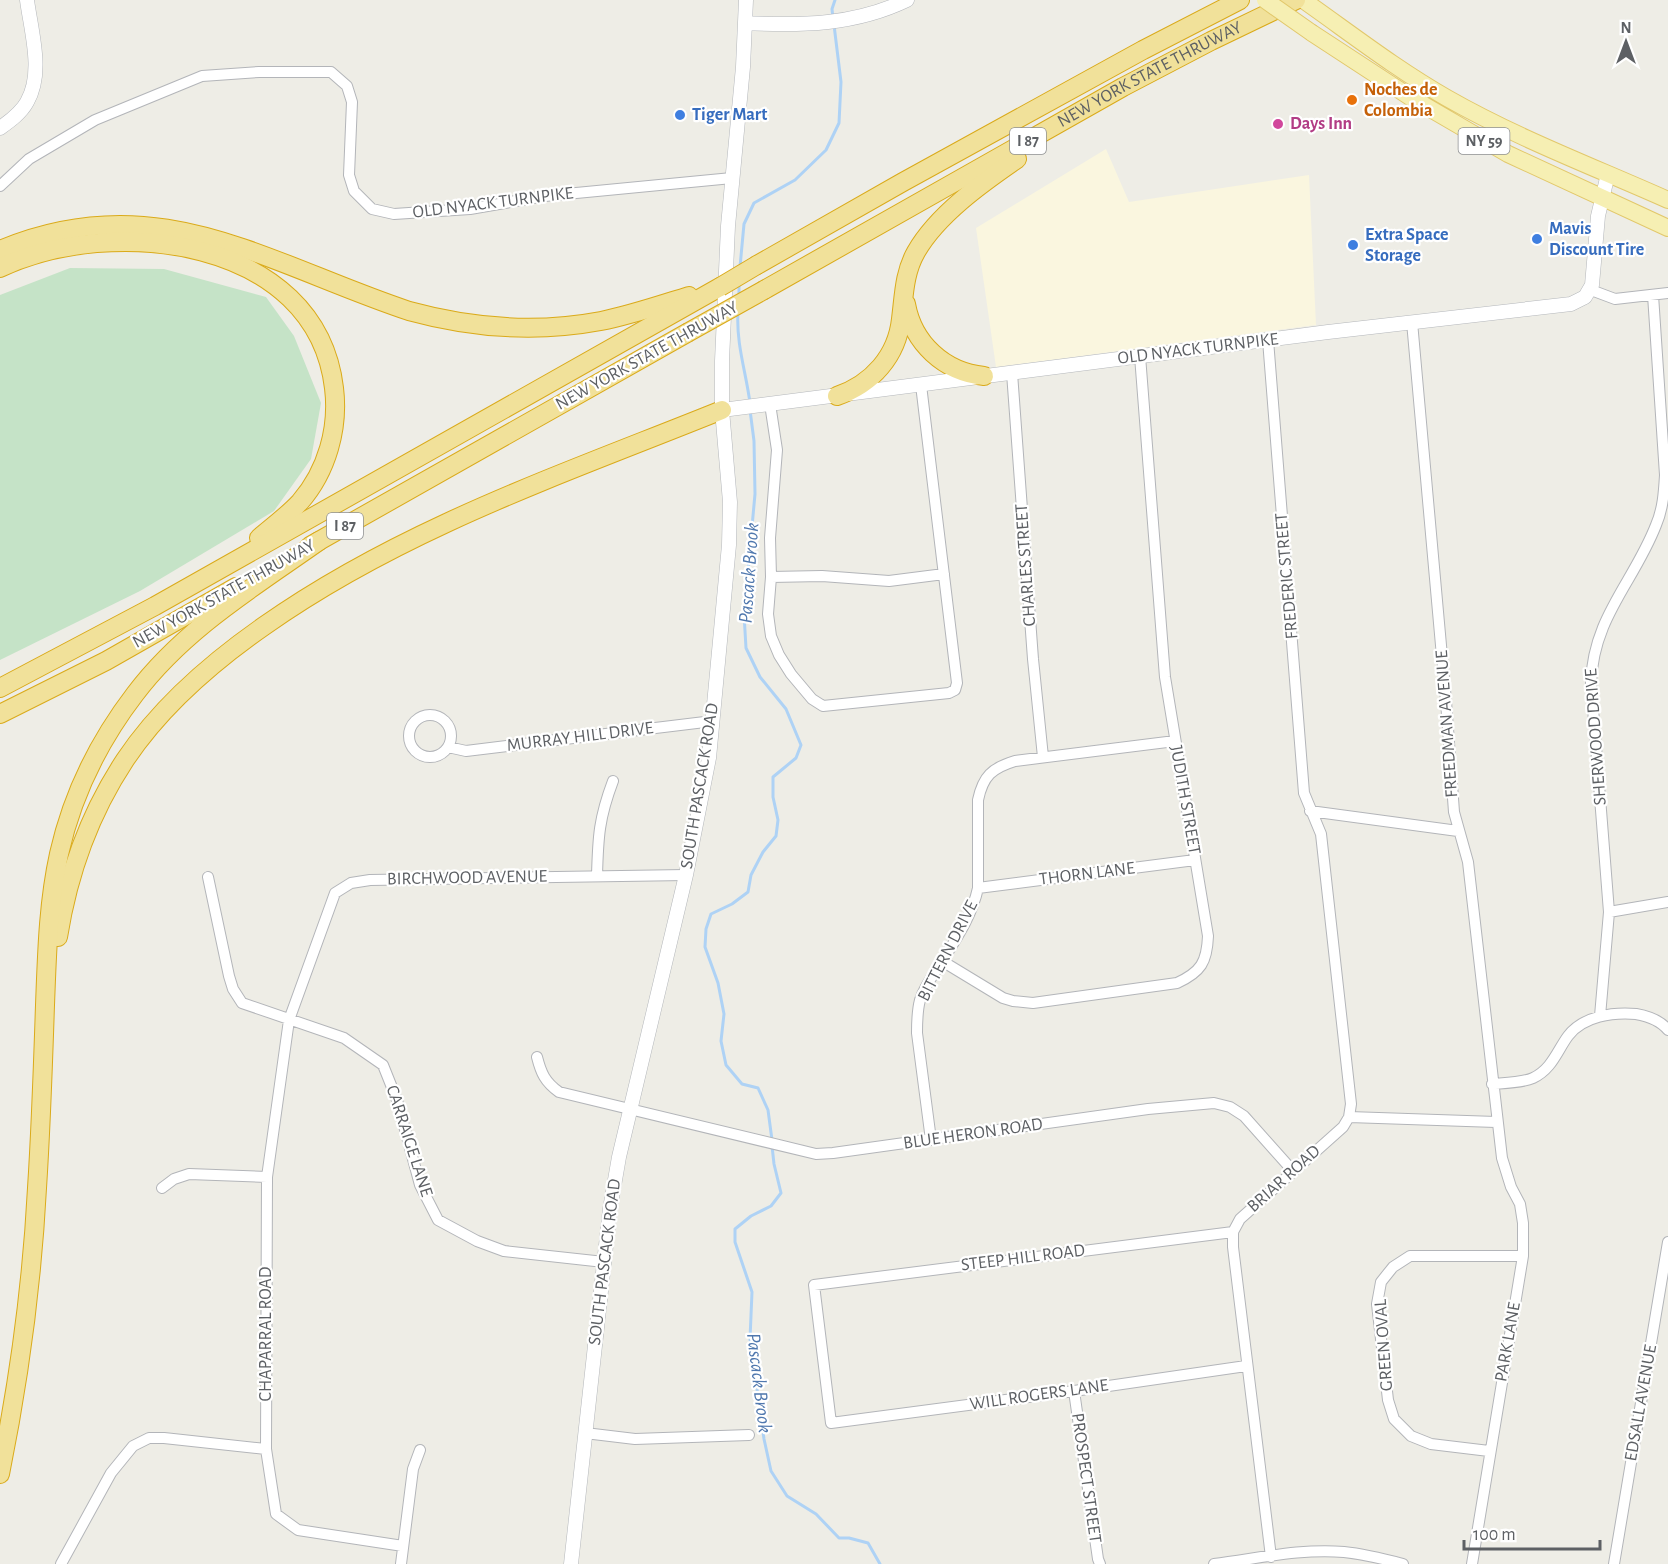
<svg xmlns="http://www.w3.org/2000/svg" width="1668" height="1564" viewBox="0 0 1668 1564" font-family="'Alegreya Sans',sans-serif">
  <style>
    .commercial { fill: #faf6df }
    .green { fill: #c5e3c7 }
    .lines { fill: none; stroke-linecap: round; stroke-linejoin: round }
    .stream { stroke: #aed2f5; stroke-width: 3 }
    .street-casing { stroke: #b3b5b9; stroke-width: 12 }
    .secondary-casing { stroke: #b4b7bb; stroke-width: 15 }
    .primary-casing { stroke: #e2c86b; stroke-width: 18 }
    .highway-casing { stroke: #daaa1a; stroke-width: 20 }
    .street { stroke: #fff; stroke-width: 10 }
    .secondary { stroke: #fff; stroke-width: 14 }
    .primary { stroke: #f6efb3; stroke-width: 16 }
    .highway { stroke: #f1e19a; stroke-width: 18 }
    .primary-bridge-casing { stroke: #e2c86b; stroke-width: 18; stroke-linecap: butt }
    .highway-bridge-casing { stroke: #daaa1a; stroke-width: 20; stroke-linecap: butt }
    .primary-bridge { stroke: #f6efb3; stroke-width: 16 }
    .highway-bridge { stroke: #f1e19a; stroke-width: 18 }
    .food-dot { fill: #e8710a; stroke: #fff; stroke-width: 2 }
    .shop-dot { fill: #3f7fe0; stroke: #fff; stroke-width: 2 }
    .hotel-dot { fill: #d1479c; stroke: #fff; stroke-width: 2 }
    .labels { text-anchor: middle; dominant-baseline: central; stroke-width: 4.5; stroke-linejoin: round; paint-order: stroke }
    .shield { fill: #fff; stroke: #8e9092; stroke-width: 1.5 }
    .shield-label { font-size: 16px; font-weight: bold; fill: #5d6064 }
    .street-label { font-size: 18px; fill: #5d6064; stroke: #fff }
    .food-label { font-size: 18px; font-weight: bold; fill: #c56008; stroke: #fff; text-anchor: start }
    .shop-label { font-size: 18px; font-weight: bold; fill: #366cbe; stroke: #fff; text-anchor: start }
    .hotel-label { font-size: 18px; font-weight: bold; fill: #b23c85; stroke: #fff; text-anchor: start }
    .water-label { font-size: 20px; font-style: italic; fill: #5078ae; stroke: #fff }
  </style>
  <rect width="100%" height="100%" fill="#eeede6"/>
  <path class="commercial" d="M1106,149L1129,202L1309,175L1316,325L996,367L976,228Z"/>
  <path class="green" d="M70,268L164,269L266,297L294,336L321,403L311,459L274,511L140,591L0,660V295Z"/>
  <g class="lines">
    <path class="stream" d="M833,19L832,9L835,0
      M740,267L744,224L754,203L795,180L826,150L839,123L841,82L834,25
      M739,297V282
      M738,312C736,344 746,372 750,403
      M750,410L754,441L755,494L744,614L746,648L760,677L786,709L801,745L796,758L773,777V797L778,820L776,836L763,852L751,875L748,892L732,904L711,914L706,929L705,947L718,983L724,1014L721,1041L726,1065L742,1084L758,1088L768,1110L772,1140
      M772,1146L774,1164L781,1193L771,1206L751,1216L735,1229V1242L752,1292L750,1339L764,1439L771,1471L787,1496L816,1514L839,1538H849L868,1543L880,1564"/>
    <g class="street-casing">
      <path id="street" d="M0,186L29,159L95,120L202,76L259,72H331L347,86L352,102L349,175L354,191L372,209L394,214L470,209L545,196L732,178
        M1591,290L1615,299L1668,293
        M1412,322L1446,701L1454,812L1468,862L1502,1158L1511,1187L1520,1204L1523,1223V1256L1472,1564
        M1268,340L1304,793L1321,834L1351,1104L1349,1117L1343,1127L1240,1219L1233,1232V1247L1271,1557
        M1012,373L1033,659L1043,757
        M770,404L777,450L770,538L771,577L768,614L771,636L779,655L791,674L812,699L823,706L949,693L955,690L957,683L921,385
        M771,577L822,576L889,581L944,574
        M409 736a21 21 0 1 1 42 0a21 21 0 1 1-42 0Z
        M448,747L466,751L713,721
        M1310,811L1458,831
        M597,876C598,837 599,818 613,781
        M208,877L229,976L233,989L242,1003L344,1038L383,1065L397,1100L420,1185L438,1220L477,1241L504,1251L604,1262
        M978,888L1195,860
        M1609,912L1668,902
        M942,961L1003,998L1013,1001L1033,1003L1177,983C1201,972 1207,962 1208,936L1165,677L1140,356
        M1600,1016L1609,912L1591,683C1593,617 1634,582 1656,525C1663,509 1664,492 1665,475L1653,295
        M537,1057C541,1073 545,1082 559,1092L816,1154L833,1153L1148,1109L1214,1103L1230,1107L1244,1116L1293,1171
        M1492,1084C1505,1083 1522,1083 1533,1078C1552,1069 1557,1051 1568,1036C1583,1016 1613,1012 1636,1014C1647,1016 1661,1021 1668,1030
        M1349,1117L1496,1122
        M931,1140L917,1033C917,1022 917,1011 920,1000C924,987 933,975 941,963C956,939 972,916 978,888V800C983,776 992,768 1015,761L1175,741
        M162,1188L174,1179L189,1174L267,1177
        M1233,1232L814,1285L831,1423L1074,1391L1246,1366
        M1074,1391L1098,1559L1100,1564
        M585,1433L635,1439L749,1435
        M1489,1451L1431,1444L1411,1436L1394,1419L1388,1400L1377,1304L1381,1282L1393,1267L1410,1256H1523
        M403,1546L298,1530L276,1514L266,1449L267,1177L289,1020L335,893L351,883L370,880L686,875
        M61,1564L111,1473L133,1446L149,1438H164L266,1449
        M401,1564L413,1469L420,1450
        M1214,1564C1256,1559 1301,1548 1344,1552C1364,1554 1384,1559 1403,1564
        M1614,1564L1668,1242"/>
    </g>
    <g class="secondary-casing">
      <path id="secondary" d="M745,23C802,26 855,25 907,0
        M0,128C10,121 21,113 27,102C44,73 31,31 27,0
        M722,410L1328,332L1571,304L1585,297L1592,285L1598,216L1608,174
        M571,1564L610,1209L619,1157L686,875L709,758L729,545L730,502L722,410V361L728,226L743,67L746,0"/>
    </g>
    <g class="primary-casing">
      <path id="primary" d="M1303,0C1350,33 1396,69 1447,98C1517,138 1594,167 1668,200
        M1312,33L1410,97L1508,154L1668,228"/>
    </g>
    <g class="highway-casing">
      <g id="highway">
        <path d="M0,250C156,184 265,263 409,311C471,328 537,333 601,321C631,315 660,305 689,296"/>
        <path d="M757,265L903,182L1143,50L1240,0"/>
        <path d="M0,268C111,215 316,237 334,388C339,428 327,471 300,502C288,515 273,526 259,538"/>
        <path id="s1" d="M764,290L1123,87L1211,41L1296,0"/>
        <path d="M906,304C913,343 944,372 984,376"/>
        <path d="M837,396C872,384 897,356 901,319C904,296 904,273 916,252C937,215 982,183 1017,159"/>
        <path d="M310,546L687,333"/>
        <path d="M0,688L155,606L720,287"/>
        <path d="M0,714L106,661L236,587"/>
        <path d="M58,937C68,874 90,813 125,760C161,706 211,663 264,626C403,528 566,473 722,410"/>
        <path d="M0,1474C19,1380 32,1284 37,1188C41,1127 43,1066 45,1005C47,954 48,904 59,854C72,796 99,741 135,694C184,629 254,587 319,541"/>
      </g>
    </g>
    <use href="#street" class="street"/>
    <use href="#secondary" class="secondary"/>
    <use href="#primary" class="primary"/>
    <use href="#highway" class="highway"/>
    <g class="primary-bridge-casing">
      <path id="primary-bridge" d="M1265,0L1312,33"/>
    </g>
    <g class="highway-bridge-casing">
      <path id="highway-bridge" d="M720,287L757,265
        M687,333L764,290"/>
    </g>
    <use href="#primary-bridge" class="primary-bridge"/>
    <use href="#highway-bridge" class="highway-bridge"/>
  </g>
  <circle class="food-dot" cx="1352" cy="100" r="6"/>
  <g class="shop-dot">
    <circle cx="680" cy="115" r="6"/>
    <circle cx="1537" cy="239" r="6"/>
    <circle cx="1353" cy="245" r="6"/>
  </g>
  <circle class="hotel-dot" cx="1278" cy="124" r="6"/>
  <g class="labels">
    <g class="shield">
      <rect x="1010" y="128" width="36" height="26" rx="4.5"/>
      <rect x="1458.5" y="128" width="51" height="26" rx="4.5"/>
      <rect x="327" y="513" width="36" height="26" rx="4.5"/>
    </g>
    <g class="shield-label">
      <text x="1028" y="141">I 87</text>
      <text x="1484" y="141">NY 59</text>
      <text x="345" y="526">I 87</text>
    </g>
    <g class="street-label">
      <text stroke="none"><textPath href="#s1" startOffset="442">NEW YORK STATE THRUWAY</textPath></text>
      <text transform="translate(493 203) rotate(-7)">OLD NYACK TURNPIKE</text>
      <text transform="translate(1198 349) rotate(-7)">OLD NYACK TURNPIKE</text>
      <text transform="translate(647 356) rotate(-29)">NEW YORK STATE THRUWAY</text>
      <text transform="translate(1026 565) rotate(-94)">CHARLES STREET</text>
      <text transform="translate(1287 576) rotate(-95)">FREDERIC STREET</text>
      <text transform="translate(224 594) rotate(-29)">NEW YORK STATE THRUWAY</text>
      <text transform="translate(1447 724) rotate(-94)">FREEDMAN AVENUE</text>
      <text transform="translate(580 737) rotate(-7)">MURRAY HILL DRIVE</text>
      <text transform="translate(1596 737) rotate(-94)">SHERWOOD DRIVE</text>
      <text transform="translate(700 786) rotate(-81)">SOUTH PASCACK ROAD</text>
      <text transform="translate(1185 800) rotate(80)">JUDITH STREET</text>
      <text transform="translate(1087 874) rotate(-7)">THORN LANE</text>
      <text transform="translate(467 878) rotate(-1)">BIRCHWOOD AVENUE</text>
      <text transform="translate(948 951) rotate(-63)">BITTERN DRIVE</text>
      <text transform="translate(973 1134) rotate(-8)">BLUE HERON ROAD</text>
      <text transform="translate(409 1141) rotate(72)">CARRAIGE LANE</text>
      <text transform="translate(1284 1179) rotate(-42)">BRIAR ROAD</text>
      <text transform="translate(1023 1258) rotate(-7)">STEEP HILL ROAD</text>
      <text transform="translate(605 1262) rotate(-83)">SOUTH PASCACK ROAD</text>
      <text transform="translate(266 1334) rotate(-90)">CHAPARRAL ROAD</text>
      <text transform="translate(1508 1342) rotate(-80)">PARK LANE</text>
      <text transform="translate(1384 1345) rotate(-94)">GREEN OVAL</text>
      <text transform="translate(1039 1395) rotate(-8)">WILL ROGERS LANE</text>
      <text transform="translate(1641 1403) rotate(-80)">EDSALL AVENUE</text>
      <text transform="translate(1086 1478) rotate(82)">PROSPECT STREET</text>
    </g>
    <g class="food-label">
      <text x="1364" y="90">Noches de<tspan x="1364" dy="21">Colombia</tspan></text>
    </g>
    <g class="shop-label">
      <text x="692" y="115">Tiger Mart</text>
      <text x="1549" y="229">Mavis<tspan x="1549" dy="21">Discount Tire</tspan></text>
      <text x="1365" y="235">Extra Space<tspan x="1365" dy="21">Storage</tspan></text>
    </g>
    <g class="hotel-label">
      <text x="1290" y="124">Days Inn</text>
    </g>
    <g class="water-label">
      <text transform="translate(749 573) rotate(-86)">Pascack Brook</text>
      <text transform="translate(759 1383) rotate(83)">Pascack Brook</text>
    </g>
  </g>
  <g transform="translate(1626 42)" stroke="#ffffff" stroke-width="4.5" paint-order="stroke">
  <path d="M0-4.5L10 22L0 15L-10 22Z" fill="#5d6064"/>
  <text y="-9" font-size="16" font-weight="bold" text-anchor="middle" fill="#5d6064">N</text>
  </g>
  <path d="M1464 1540v9h136v-9" fill="none" stroke="#5d6064" stroke-width="3"/>
  <text x="1473" y="1540" font-size="18" fill="#5d6064" stroke="#ffffff" stroke-width="4.5" paint-order="stroke">100 m</text>
</svg>
